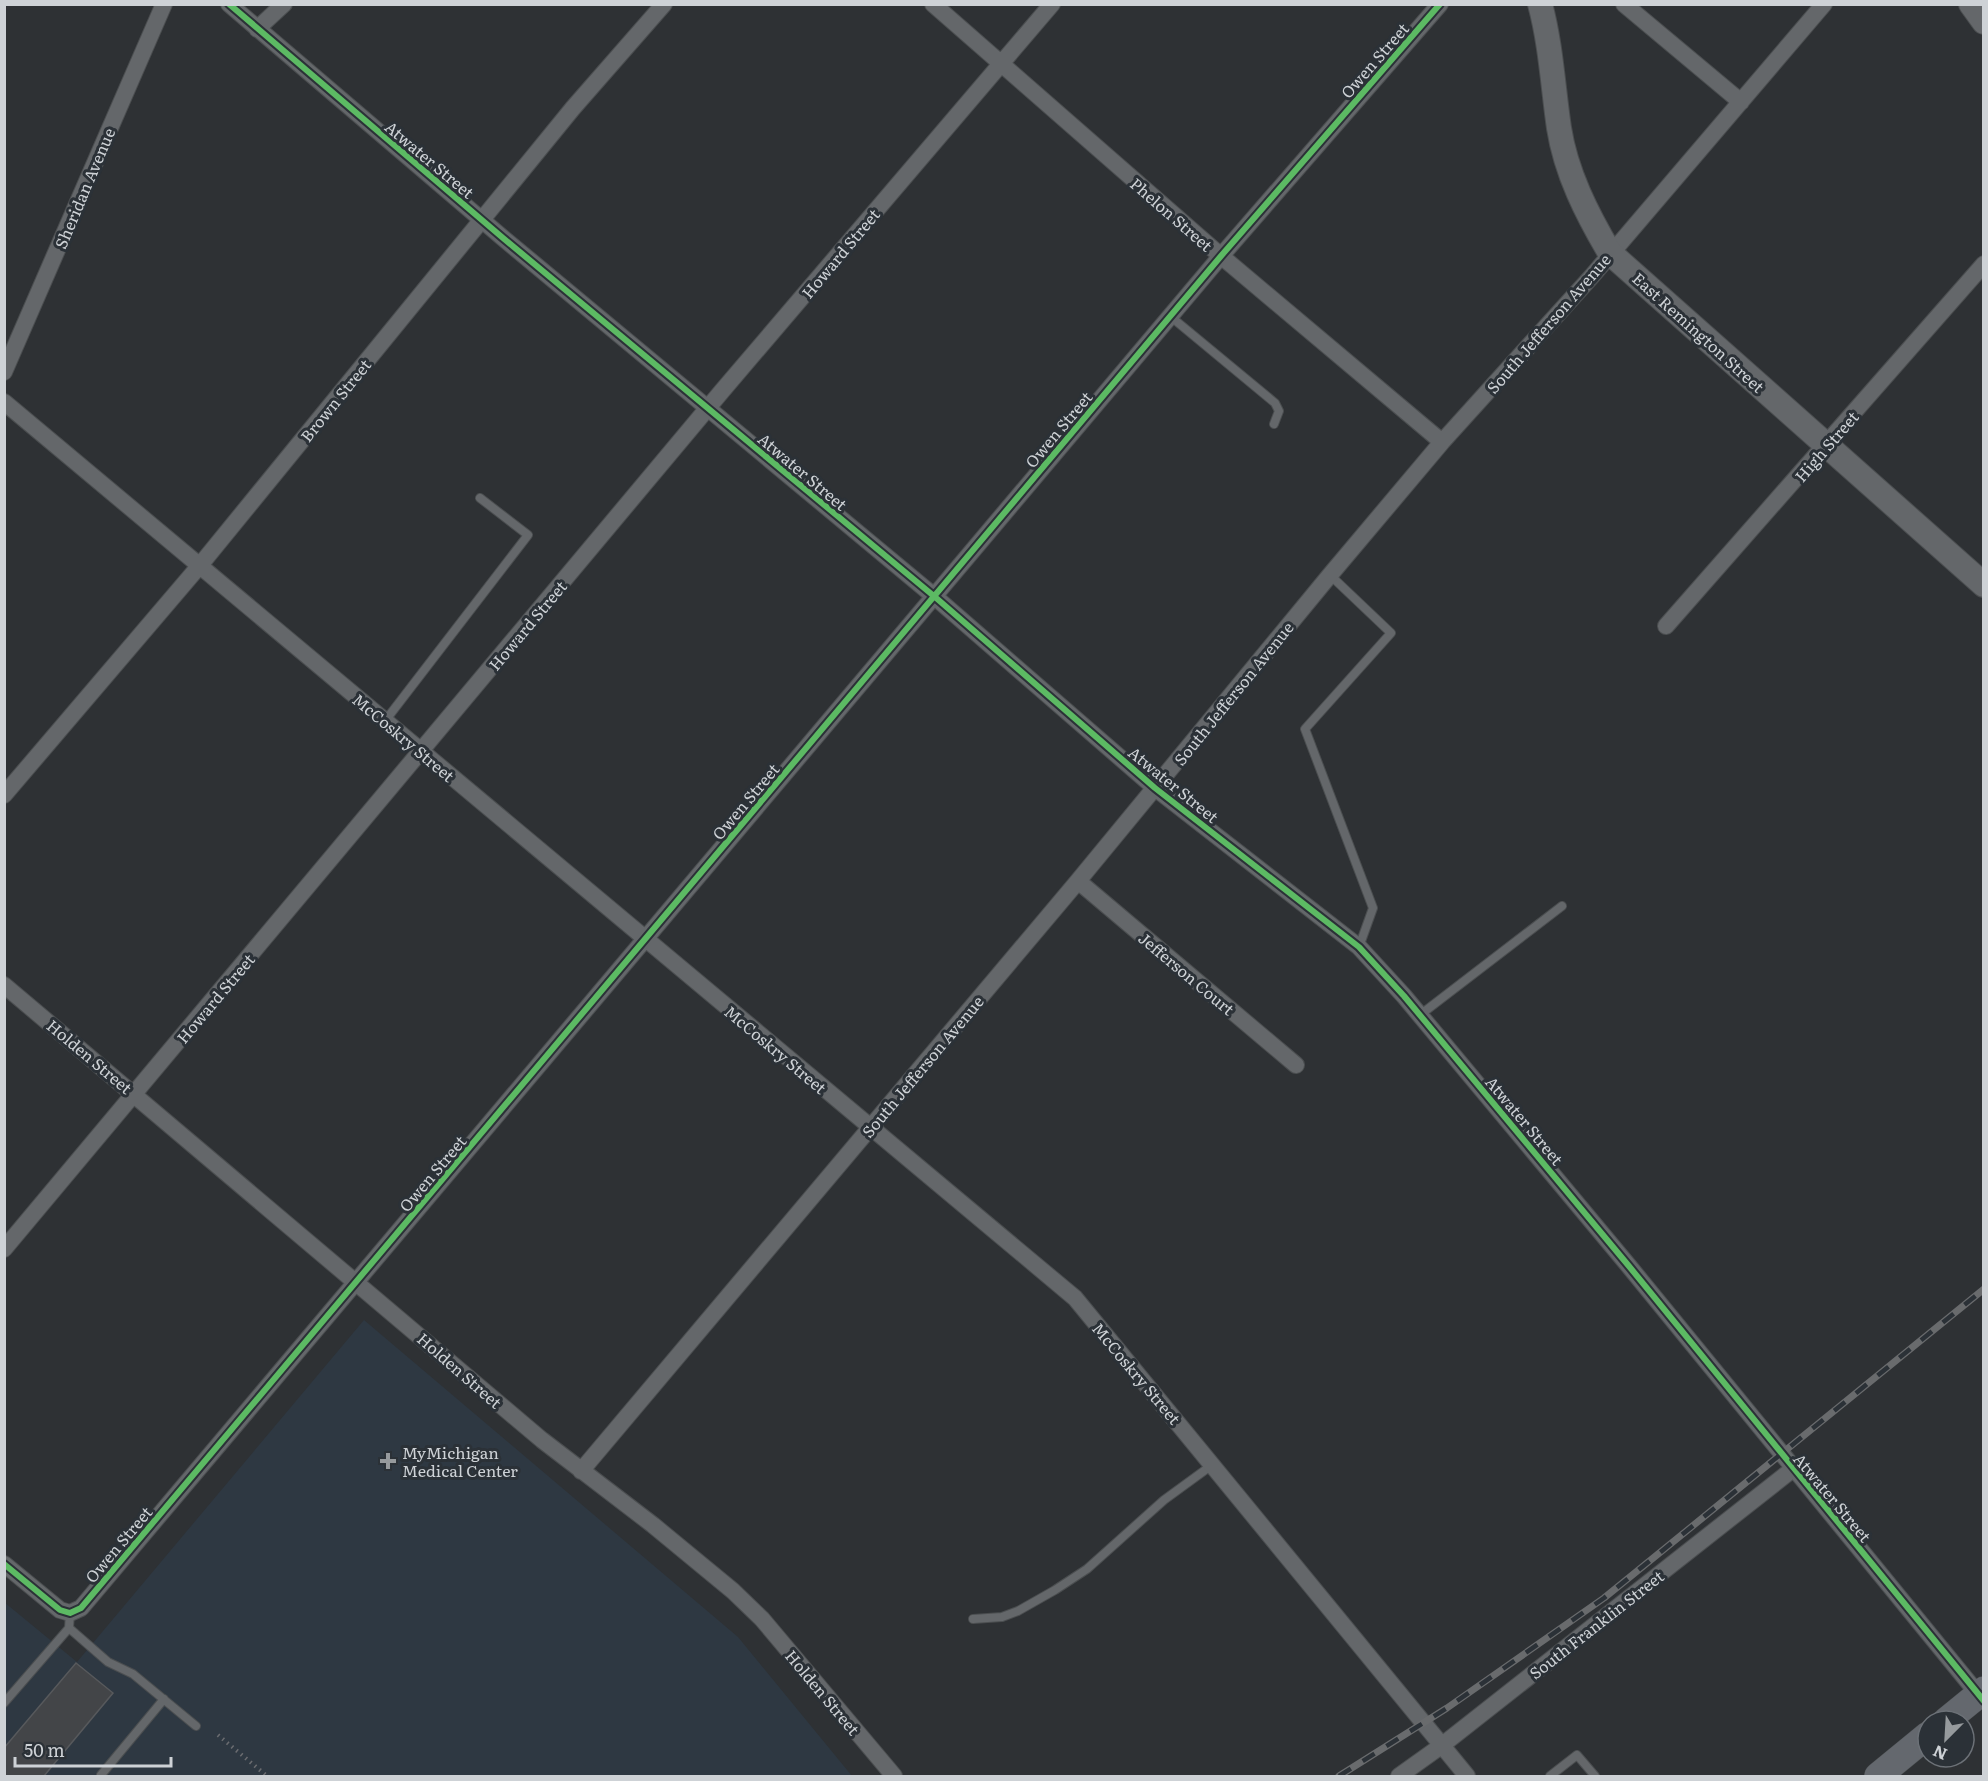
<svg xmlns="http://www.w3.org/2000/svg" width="1988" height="1781" viewBox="0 0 1988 1781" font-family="Literata,serif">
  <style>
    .built { fill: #2e3842 }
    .building { fill: #434548; stroke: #57595c; stroke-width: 1.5 }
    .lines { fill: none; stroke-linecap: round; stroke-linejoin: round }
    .service-casing { stroke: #4b4e50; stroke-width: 10 }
    .minor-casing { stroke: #4b4e50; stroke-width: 18 }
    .secondary-casing { stroke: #4b4e50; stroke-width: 26 }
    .primary-casing { stroke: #4b4e50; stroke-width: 28 }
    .path { stroke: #6a6c70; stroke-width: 4; stroke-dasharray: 1.5 4.5; stroke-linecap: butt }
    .service { stroke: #64676a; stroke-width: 8 }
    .minor { stroke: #64676a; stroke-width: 16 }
    .secondary { stroke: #64676a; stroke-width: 24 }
    .primary { stroke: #64686e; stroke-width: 27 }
    .rail-casing { stroke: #696b6d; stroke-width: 7 }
    .rail { stroke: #2b3137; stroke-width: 4.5; stroke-dasharray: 14; stroke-linecap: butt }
    .cycleway-casing { stroke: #2b3137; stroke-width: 10 }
    .cycleway { stroke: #5cba63; stroke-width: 6 }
    .poi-dot { fill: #969a9d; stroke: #2b3137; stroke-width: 2 }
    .labels { text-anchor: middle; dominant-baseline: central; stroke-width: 6; stroke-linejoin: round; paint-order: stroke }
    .street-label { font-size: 16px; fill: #ced2d6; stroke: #2b3137 }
    .poi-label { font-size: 16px; fill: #ced2d6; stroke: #2b3137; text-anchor: start }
  </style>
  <rect width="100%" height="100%" fill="#2e3134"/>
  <path class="built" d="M364,1320L738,1637L852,1776H5L4,1602L77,1662Z"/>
  <path class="building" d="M76,1663L113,1693L44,1776H4V1748Z"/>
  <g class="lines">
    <g class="service-casing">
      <path id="service" d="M1170,316L1275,403L1279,411L1274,424
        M1330,575L1391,633L1305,729L1373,908L1359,947
        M385,721L528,535L480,498
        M1420,1015L1562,906
        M70,1613L69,1628L108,1662L133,1674L196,1726
        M973,1619L1002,1617L1018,1611L1055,1590L1087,1569L1164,1500L1212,1465
        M4,1703L69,1628
        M101,1775L164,1699
        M1550,1776L1577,1755L1595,1776"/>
    </g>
    <g class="minor-casing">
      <path id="minor" d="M229,4L503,238L935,597L1155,788L1359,947L1404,996L1628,1265L1983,1700
        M933,4L1221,256L1442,442
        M1624,4L1741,102
        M257,29L284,4
        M4,372L164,4
        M4,402L1075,1298L1467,1776
        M1666,626L1984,264
        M4,795L201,564L573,108L664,4
        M1078,881L1296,1065
        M4,985L542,1440L653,1525L733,1591L762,1619L894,1776
        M4,1249L722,391L1052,4
        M581,1471L1078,881L1330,575L1442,442L1592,276L1824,4
        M4,1564L60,1610L70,1613L81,1608L1221,256L1440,4
        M1399,1776L1441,1746L1793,1469"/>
    </g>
    <g class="secondary-casing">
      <path id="secondary" d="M1540,4C1551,45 1553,87 1559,128C1566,173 1587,214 1610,253L1984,585
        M1971,4L1984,22"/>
    </g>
    <g class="primary-casing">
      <path id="primary" d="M1946,1721L1984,1690
        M1878,1776L1928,1735"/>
    </g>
    <path class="path" d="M218,1735L267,1776"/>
    <use href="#service" class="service"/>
    <use href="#minor" class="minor"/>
    <use href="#secondary" class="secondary"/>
    <use href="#primary" class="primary"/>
    <g class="rail-casing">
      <path id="rail" d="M1339,1776L1447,1708L1604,1598L1984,1289"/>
    </g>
    <use href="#rail" class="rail"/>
    <g class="cycleway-casing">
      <path id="cycleway" d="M229,4L503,238L935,597L1155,788L1359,947L1404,996L1628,1265L1984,1701
        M4,1564L60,1610L70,1613L81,1608L1221,256L1440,4"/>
    </g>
    <use href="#cycleway" class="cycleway"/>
  </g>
  <path class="poi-dot" d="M385 1452h6v6h6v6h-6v6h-6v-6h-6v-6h6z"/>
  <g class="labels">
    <g class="street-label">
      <text transform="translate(1374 60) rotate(-49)">Owen Street</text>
      <text transform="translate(430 159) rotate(40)">Atwater Street</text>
      <text transform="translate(84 188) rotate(-67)">Sheridan Avenue</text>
      <text transform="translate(1172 214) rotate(41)">Phelon Street</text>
      <text transform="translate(840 253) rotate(-50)">Howard Street</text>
      <text transform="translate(1548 323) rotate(-49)">South Jefferson Avenue</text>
      <text transform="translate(1699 332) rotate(42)">East Remington Street</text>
      <text transform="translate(335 400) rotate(-51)">Brown Street</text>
      <text transform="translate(1058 429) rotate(-50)">Owen Street</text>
      <text transform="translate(1826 446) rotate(-49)">High Street</text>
      <text transform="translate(803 471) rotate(40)">Atwater Street</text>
      <text transform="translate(527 625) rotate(-50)">Howard Street</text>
      <text transform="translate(1233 693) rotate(-51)">South Jefferson Avenue</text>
      <text transform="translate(404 737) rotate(40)">McCoskry Street</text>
      <text transform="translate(1174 784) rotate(39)">Atwater Street</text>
      <text transform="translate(745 801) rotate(-50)">Owen Street</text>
      <text transform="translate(1187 973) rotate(40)">Jefferson Court</text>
      <text transform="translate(215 998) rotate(-50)">Howard Street</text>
      <text transform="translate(776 1049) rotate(40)">McCoskry Street</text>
      <text transform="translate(90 1056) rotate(40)">Holden Street</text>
      <text transform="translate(922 1066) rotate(-50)">South Jefferson Avenue</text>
      <text transform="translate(1525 1120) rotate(50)">Atwater Street</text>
      <text transform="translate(432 1173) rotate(-50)">Owen Street</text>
      <text transform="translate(460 1370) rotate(41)">Holden Street</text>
      <text transform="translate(1137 1373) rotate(50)">McCoskry Street</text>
      <text transform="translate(1833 1497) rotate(50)">Atwater Street</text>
      <text transform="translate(118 1544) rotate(-50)">Owen Street</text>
      <text transform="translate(1596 1624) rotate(-38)">South Franklin Street</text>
      <text transform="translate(823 1692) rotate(50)">Holden Street</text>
    </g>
    <g class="poi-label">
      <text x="402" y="1452">MyMichigan<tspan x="402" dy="18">Medical Center</tspan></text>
    </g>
  </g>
  <rect width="1988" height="1781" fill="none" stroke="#ced2d6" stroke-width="12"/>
  <g transform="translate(1946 1739) rotate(204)"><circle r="28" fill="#2b3137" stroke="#6c7177" stroke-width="1.5"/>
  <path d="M0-4.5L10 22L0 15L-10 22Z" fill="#969a9d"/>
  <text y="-9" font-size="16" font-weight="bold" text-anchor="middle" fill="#ced2d6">N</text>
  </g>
  <path d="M15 1757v9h156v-9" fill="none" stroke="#ced2d6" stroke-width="3"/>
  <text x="24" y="1757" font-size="18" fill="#ced2d6" stroke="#2b3137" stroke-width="4.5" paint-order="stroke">50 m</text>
</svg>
